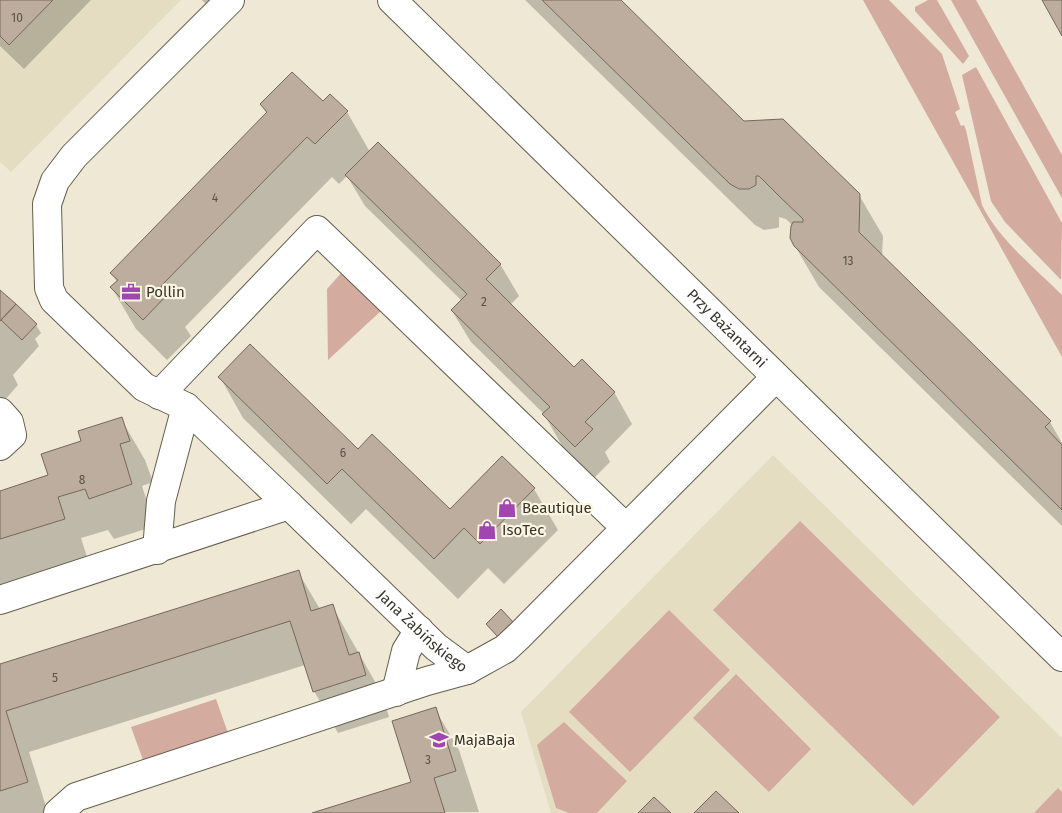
<svg xmlns="http://www.w3.org/2000/svg" width="1062" height="813" viewBox="0 0 1062 813" font-family="'Fira Sans',sans-serif">
  <style>
    .built { fill: #e5ddc2 }
    .green { fill: #d3ac9f }
    .shadow { fill: #0003 }
    .building { fill: #bcad9e; stroke: #76685a }
    .lines { fill: none; stroke-linecap: round; stroke-linejoin: round }
    .minor-casing { stroke: #645e4d; stroke-width: 30 }
    .minor { stroke: #fff; stroke-width: 28 }
    .labels { text-anchor: middle; dominant-baseline: central; stroke-width: 4.5; stroke-linejoin: round; paint-order: stroke }
    .number-label { font-size: 12px; fill: #585249 }
    .poi-label { font-size: 15px; fill: #37342d; stroke: #fcf5e1; text-anchor: start }
    .street-label { font-size: 15px; fill: #37342d; stroke: #fcf5e1 }
  </style>
  <rect width="100%" height="100%" fill="#eee8d4"/>
  <path class="built" d="M0,0H181L11,172L0,162Z
    M773,455L1062,738V813H551L521,712Z"/>
  <path class="green" d="M863,0H889L942,54L960,109L955,112L961,126L964,125L966,130L982,205C999,240 1035,268 1062,295V357Z
    M928,0H937L969,56L963,64L915,11V7Z
    M951,0H976L1062,155V198Z
    M976,67L1062,223L1061,280L1005,222L991,201L962,75Z
    M343,271L383,309L328,360L327,289Z
    M800,521L1000,717L913,806L713,610Z
    M669,610L730,670L630,772L569,712Z
    M736,674L811,749L769,792L693,718Z
    M216,699L228,733L143,760L131,727Z
    M564,722L627,781L597,813H569L556,808L537,745Z
    M1058,788L1062,792V813H1034Z"/>
  <path class="shadow" d="M0,0H91L24,69L0,46Z
    M202,0H228L215,14Z
    M525,0H620L744,122L859,195L883,236L882,257L1050,422L1062,443V526L819,287L795,246L793,226L786,219L779,217V227L777,228L764,230L755,225Z
    M323,103L347,112L370,152L500,264L519,296L510,305L574,369L614,392L632,424L605,452L610,462L594,478L562,446L544,414L471,342L452,311L462,301L365,206L347,176L339,184L332,177L185,327L191,336L167,360L136,329L112,288L117,282L111,273L267,114L261,105Z
    M0,292L36,325L41,333L35,339L39,346L13,375L18,385L3,402L0,399Z
    M220,377L358,451L450,511L502,458L534,489L558,530L504,584L488,568L458,599L366,509L351,524L243,418Z
    M121,419L145,460L153,482L142,486L155,526L114,539L108,530L81,538L88,560L0,588V492L49,476L83,442Z
    M298,572L320,609L332,606L382,694L389,717L338,733L314,691L305,665L29,752L48,813H0V666Z
    M501,611L504,645L487,624Z
    M435,709L459,750L479,812L316,813L412,783Z"/>
  <path class="building" d="M0,0H53L9,45L0,36Z
    M542,0H621L744,121L783,119L860,194L859,232L1051,421L1045,427L1062,445V510L794,246L790,238L791,226L793,222H803V219L779,196L759,176H756V185L749,189H739L730,184Z
    M1042,0H1062V36Z
    M292,72L323,101L330,94L348,111L315,144L307,137L304,140L163,284L161,287L168,294L143,320L110,287L118,280L110,273L267,112L260,104Z
    M378,142L501,264L486,279L574,367L582,359L615,392L585,422L593,429L575,447L542,414L550,407L451,310L467,294L345,175Z
    M0,290L16,304L0,321Z
    M16,304L37,324L22,340L1,320Z
    M250,344L358,449L372,434L450,509L502,456L535,488L480,544L464,528L434,559L342,469L327,484L218,377Z
    M122,417L130,441L120,444L132,484L89,499L85,489L58,497L65,519L0,539V491L48,475L41,454L81,441L78,431Z
    M299,570L311,611L333,604L349,655L359,652L366,675L313,692L290,621L6,711L28,782L0,791V664Z
    M501,609L514,623L498,637L486,624Z
    M436,707L456,771L434,778L445,813H312L411,782L392,721Z
    M716,791L739,813H694Z
    M654,797L671,813H638Z"/>
  <g class="lines">
    <g class="minor-casing">
      <g id="minor">
        <path d="M230,0L74,156L55,181L47,204L49,288L54,300L144,387L186,407L289,505"/>
        <path id="s1" d="M392,0L1062,657"/>
        <path d="M159,395L317,230L626,528"/>
        <path d="M0,412L9,422L12,435L0,446"/>
        <path d="M157,550L161,501L186,407"/>
        <path id="s2" d="M0,600L289,505L436,647L467,670L505,649L519,636L776,377"/>
        <path d="M396,692L406,651L419,630"/>
        <path d="M58,813L76,797L427,681L467,670"/>
      </g>
    </g>
    <use href="#minor" class="minor"/>
  </g>
  <defs>
    <g id="office-bare" transform="scale(1.5)"><path d="M-6-3h4V-5.5h4V-3h4V5H-6ZM-1-4.5V-3h2v-1.5ZM-6 0V1H6V0Z" fill="#a146b1" stroke="#fcf5e1" stroke-width="2.5" paint-order="stroke"/></g>
    <g id="shop-bare" transform="scale(1.5)"><path d="M-5-2.5h2.3a2.7 3.5 0 0 1 5.4 0H5L5.5 6h-11ZM-1.5-2.5h3a1.5 2.3 0 0 0-3 0Z" fill="#a146b1" stroke="#fcf5e1" stroke-width="2.5" paint-order="stroke"/></g>
    <g id="school-bare" transform="scale(1.5)"><path d="M0-5L7-2L0 1L-7-2ZM-4 1L0 2.5L4 1V4Q0 6-4 4Z" fill="#a146b1" stroke="#fcf5e1" stroke-width="2.5" paint-order="stroke"/></g>
  </defs>
  <g fill-rule="evenodd">
    <use href="#office-bare" x="131" y="292"/>
    <use href="#shop-bare" x="507" y="508"/>
    <use href="#shop-bare" x="487" y="530"/>
    <use href="#school-bare" x="439" y="740"/>
  </g>
  <g class="labels">
    <g class="number-label">
      <text x="17" y="18">10</text>
      <text x="215" y="198">4</text>
      <text x="848" y="261">13</text>
      <text x="484" y="302">2</text>
      <text x="343" y="453">6</text>
      <text x="82" y="480">8</text>
      <text x="55" y="678">5</text>
      <text x="428" y="760">3</text>
    </g>
    <g class="poi-label">
      <text x="146" y="292">Pollin</text>
      <text x="522" y="508">Beautique</text>
      <text x="502" y="530">IsoTec</text>
      <text x="454" y="740">MajaBaja</text>
    </g>
    <g class="street-label">
      <text stroke="none"><textPath href="#s1" startOffset="469">Przy Bażantarni</textPath></text>
      <text stroke="none"><textPath href="#s2" startOffset="488">Jana Żabińskiego</textPath></text>
    </g>
  </g>
</svg>
